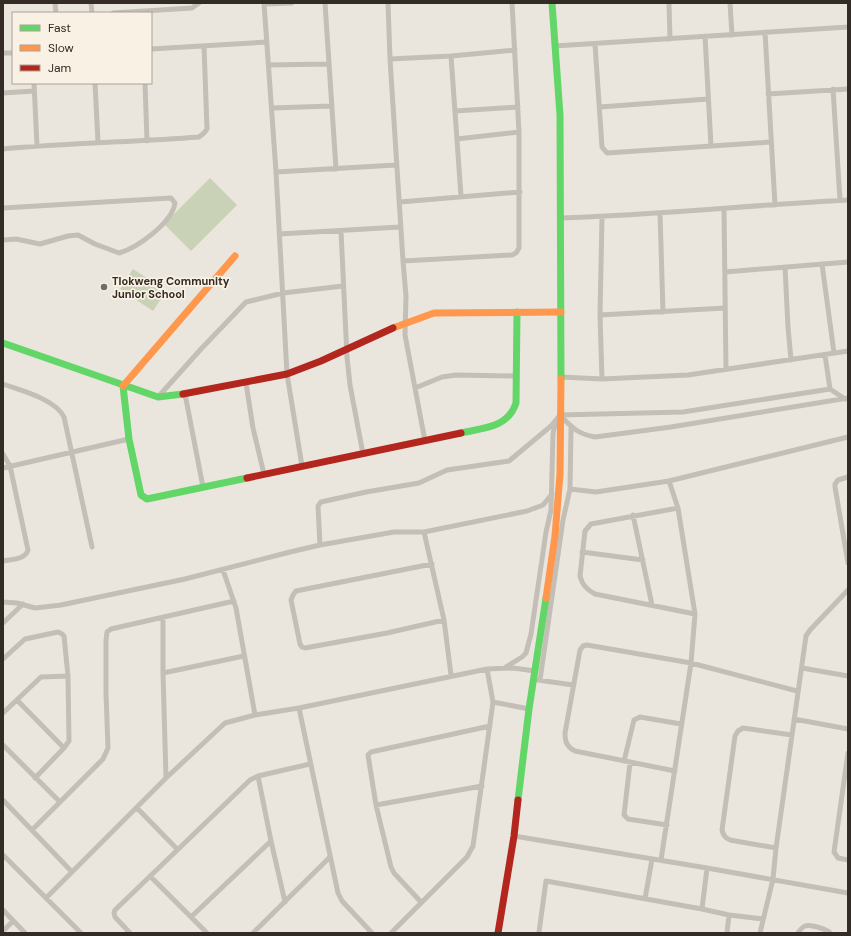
<svg xmlns="http://www.w3.org/2000/svg" width="851" height="936" viewBox="0 0 851 936" font-family="'DM Sans',sans-serif">
  <style>
    .green { fill: #c9d1b6 }
    .lines { fill: none; stroke-linecap: round; stroke-linejoin: round }
    .street { stroke: #c3beb6; stroke-width: 5 }
    .fast { stroke: #63d668; stroke-width: 7 }
    .slow { stroke: #ff974d; stroke-width: 7 }
    .jam { stroke: #b3261e; stroke-width: 7 }
    .poi-dot { fill: #736c65; stroke: #f9f1e3; stroke-width: 1.5 }
    .labels { text-anchor: middle; dominant-baseline: central; stroke-width: 3.5; stroke-linejoin: round; paint-order: stroke }
    .poi-label { font-size: 11px; font-weight: bold; fill: #332b25; stroke: #f9f1e3; text-anchor: start }
  </style>
  <rect width="100%" height="100%" fill="#ebe6dd"/>
  <path class="green" d="M210,178L237,205L191,251L164,224Z
    M133,269L153,282L151,285L164,294L153,311L120,289Z"/>
  <g class="lines">
    <path class="street" d="M55,3L56,13
      M91,3L92,13
      M264,3L276,172L287,374L302,466
      M325,3L336,169
      M388,3L390,59L403,261L406,296L405,335L425,441
      M669,3L670,39
      M730,3L732,35
      M264,4L292,3
      M113,13L192,8L199,3
      M765,32L775,205
      M705,36L711,146
      M595,44L602,147L607,153L771,142
      M555,46L848,27
      M151,49L267,42
      M3,53H13
      M451,56L461,196
      M390,59L451,56L515,50
      M269,65L328,64
      M34,83L37,146
      M95,83L98,142
      M145,83L147,141
      M833,89L840,200
      M3,93L34,91
      M768,94L848,89
      M600,107L708,99
      M272,108L331,106
      M455,111L518,107
      M457,139L519,132
      M3,149C68,143 134,142 199,137L204,133L207,129L204,46
      M276,172L396,165
      M400,202L520,192
      M3,208L171,198L175,203C172,223 137,248 119,253L95,244L78,235L68,236L40,244L16,239L3,240
      M724,209L726,369
      M660,213L663,312
      M602,217L600,315L602,379
      M560,218C656,215 752,205 848,200
      M341,231L347,357L350,385L363,454
      M279,234L400,227
      M403,261L512,255L516,253L519,248V132L512,3
      M822,264L834,353
      M785,267L788,327L791,360
      M725,272L848,262
      M600,315L725,308
      M825,355L830,389L845,399
      M561,377L602,379L688,375L848,351
      M246,383L253,428L264,474
      M3,384C22,391 55,399 64,417L92,547
      M415,388L442,377L456,375L517,376
      M185,394L203,487
      M158,397L201,349L246,302L283,293L343,286
      M560,415C572,428 578,434 595,437L671,427L848,398
      M571,428L570,489L596,492L669,481L848,437
      M3,454L10,466L28,550C25,560 12,559 3,561
      M3,468L129,439
      M848,477L838,480L835,484V487L848,563
      M678,508L591,524L585,531L580,576C582,585 587,590 595,594L695,614
      M633,515L652,605
      M424,532L444,620L451,675
      M320,545L318,506L321,502L366,492L419,483L447,470L509,461L551,426L560,415L683,412L830,389
      M582,552L643,560
      M432,564L296,591L293,595L291,600L300,644L302,647L305,648L387,633L444,620
      M223,570L236,608L255,715
      M3,602L17,603L35,608L61,605L185,579L290,552L320,545L394,532H424L527,511L543,505L552,494
      M163,617V673L166,778
      M3,623L23,604
      M3,659L25,639L58,632L62,634L64,636L68,676L69,741L64,748L35,778
      M506,667L522,657L526,653L531,634L546,532L551,510L553,434L554,429L557,423
      M802,668L848,676
      M163,673L244,656
      M538,680L573,685
      M540,680L563,520L570,489
      M17,700L64,748
      M493,702L529,709
      M299,708L338,893L342,901L372,933
      M3,713L41,677L68,676
      M794,719L848,729
      M3,745L60,802
      M848,753L834,852L838,858L848,860
      M624,761L634,720L640,717L681,724
      M630,763L624,815L628,819L667,825
      M675,771L575,751C567,747 565,742 565,733L580,650L583,646L587,645L691,663L797,691
      M258,776L271,841L285,902
      M3,800L72,872
      M376,805L482,786
      M137,808L177,849
      M32,830L103,759L108,748L106,693V640L107,632L111,629L234,601
      M514,836L707,868L848,893
      M776,848L730,840C725,838 723,835 722,830L735,736L738,731L743,728L792,735
      M3,855L81,933
      M661,860L691,663L695,614L678,508L669,481
      M150,876L207,933
      M46,898L166,778L225,723L255,715L299,708L487,669L513,668L535,671
      M645,899L652,859
      M421,902L394,873L391,867L376,805L368,755L371,752L490,726
      M702,909L729,915L727,933
      M3,910L25,933
      M729,915L763,919
      M191,917L271,841
      M3,931L13,921
      M539,932L546,881L702,909L707,868
      M130,933L115,917L114,913L115,910L250,780L258,776L310,764
      M253,933L330,857
      M391,933L467,857L473,846L493,702L487,669
      M760,933L773,879L776,848L806,636L810,630L848,590
      M798,933C800,930 802,927 805,926C810,924 827,929 830,933"/>
    <path class="fast" d="M552,3L560,115L561,379
      M3,343L158,397L183,394
      M123,386L129,439L141,495L147,499L247,478
      M461,433C483,428 508,428 516,403L517,312
      M518,800L529,709L546,598"/>
    <path class="slow" d="M393,328L434,313L561,312
      M123,386L235,256
      M546,598L555,536L560,474L561,379"/>
    <path class="jam" d="M183,394L287,374L321,361L393,328
      M247,478L461,433
      M498,933L514,836L518,800"/>
  </g>
  <circle class="poi-dot" cx="104" cy="287" r="4"/>
  <g class="labels">
    <g class="poi-label">
      <text x="112" y="281">Tlokweng Community<tspan x="112" dy="13">Junior School</tspan></text>
    </g>
  </g>
  <rect width="851" height="936" fill="none" stroke="#332b25" stroke-width="8"/>
  <rect x="12" y="12" width="140" height="72" fill="#f9f1e3" stroke="#aaa297"/>
  <rect x="20" y="25" width="20" height="6" fill="#63d668" stroke="#aaa297"/>
  <text x="48" y="32" font-size="12" fill="#332b25">Fast</text>
  <rect x="20" y="45" width="20" height="6" fill="#ff974d" stroke="#aaa297"/>
  <text x="48" y="52" font-size="12" fill="#332b25">Slow</text>
  <rect x="20" y="65" width="20" height="6" fill="#b3261e" stroke="#aaa297"/>
  <text x="48" y="72" font-size="12" fill="#332b25">Jam</text>
</svg>
